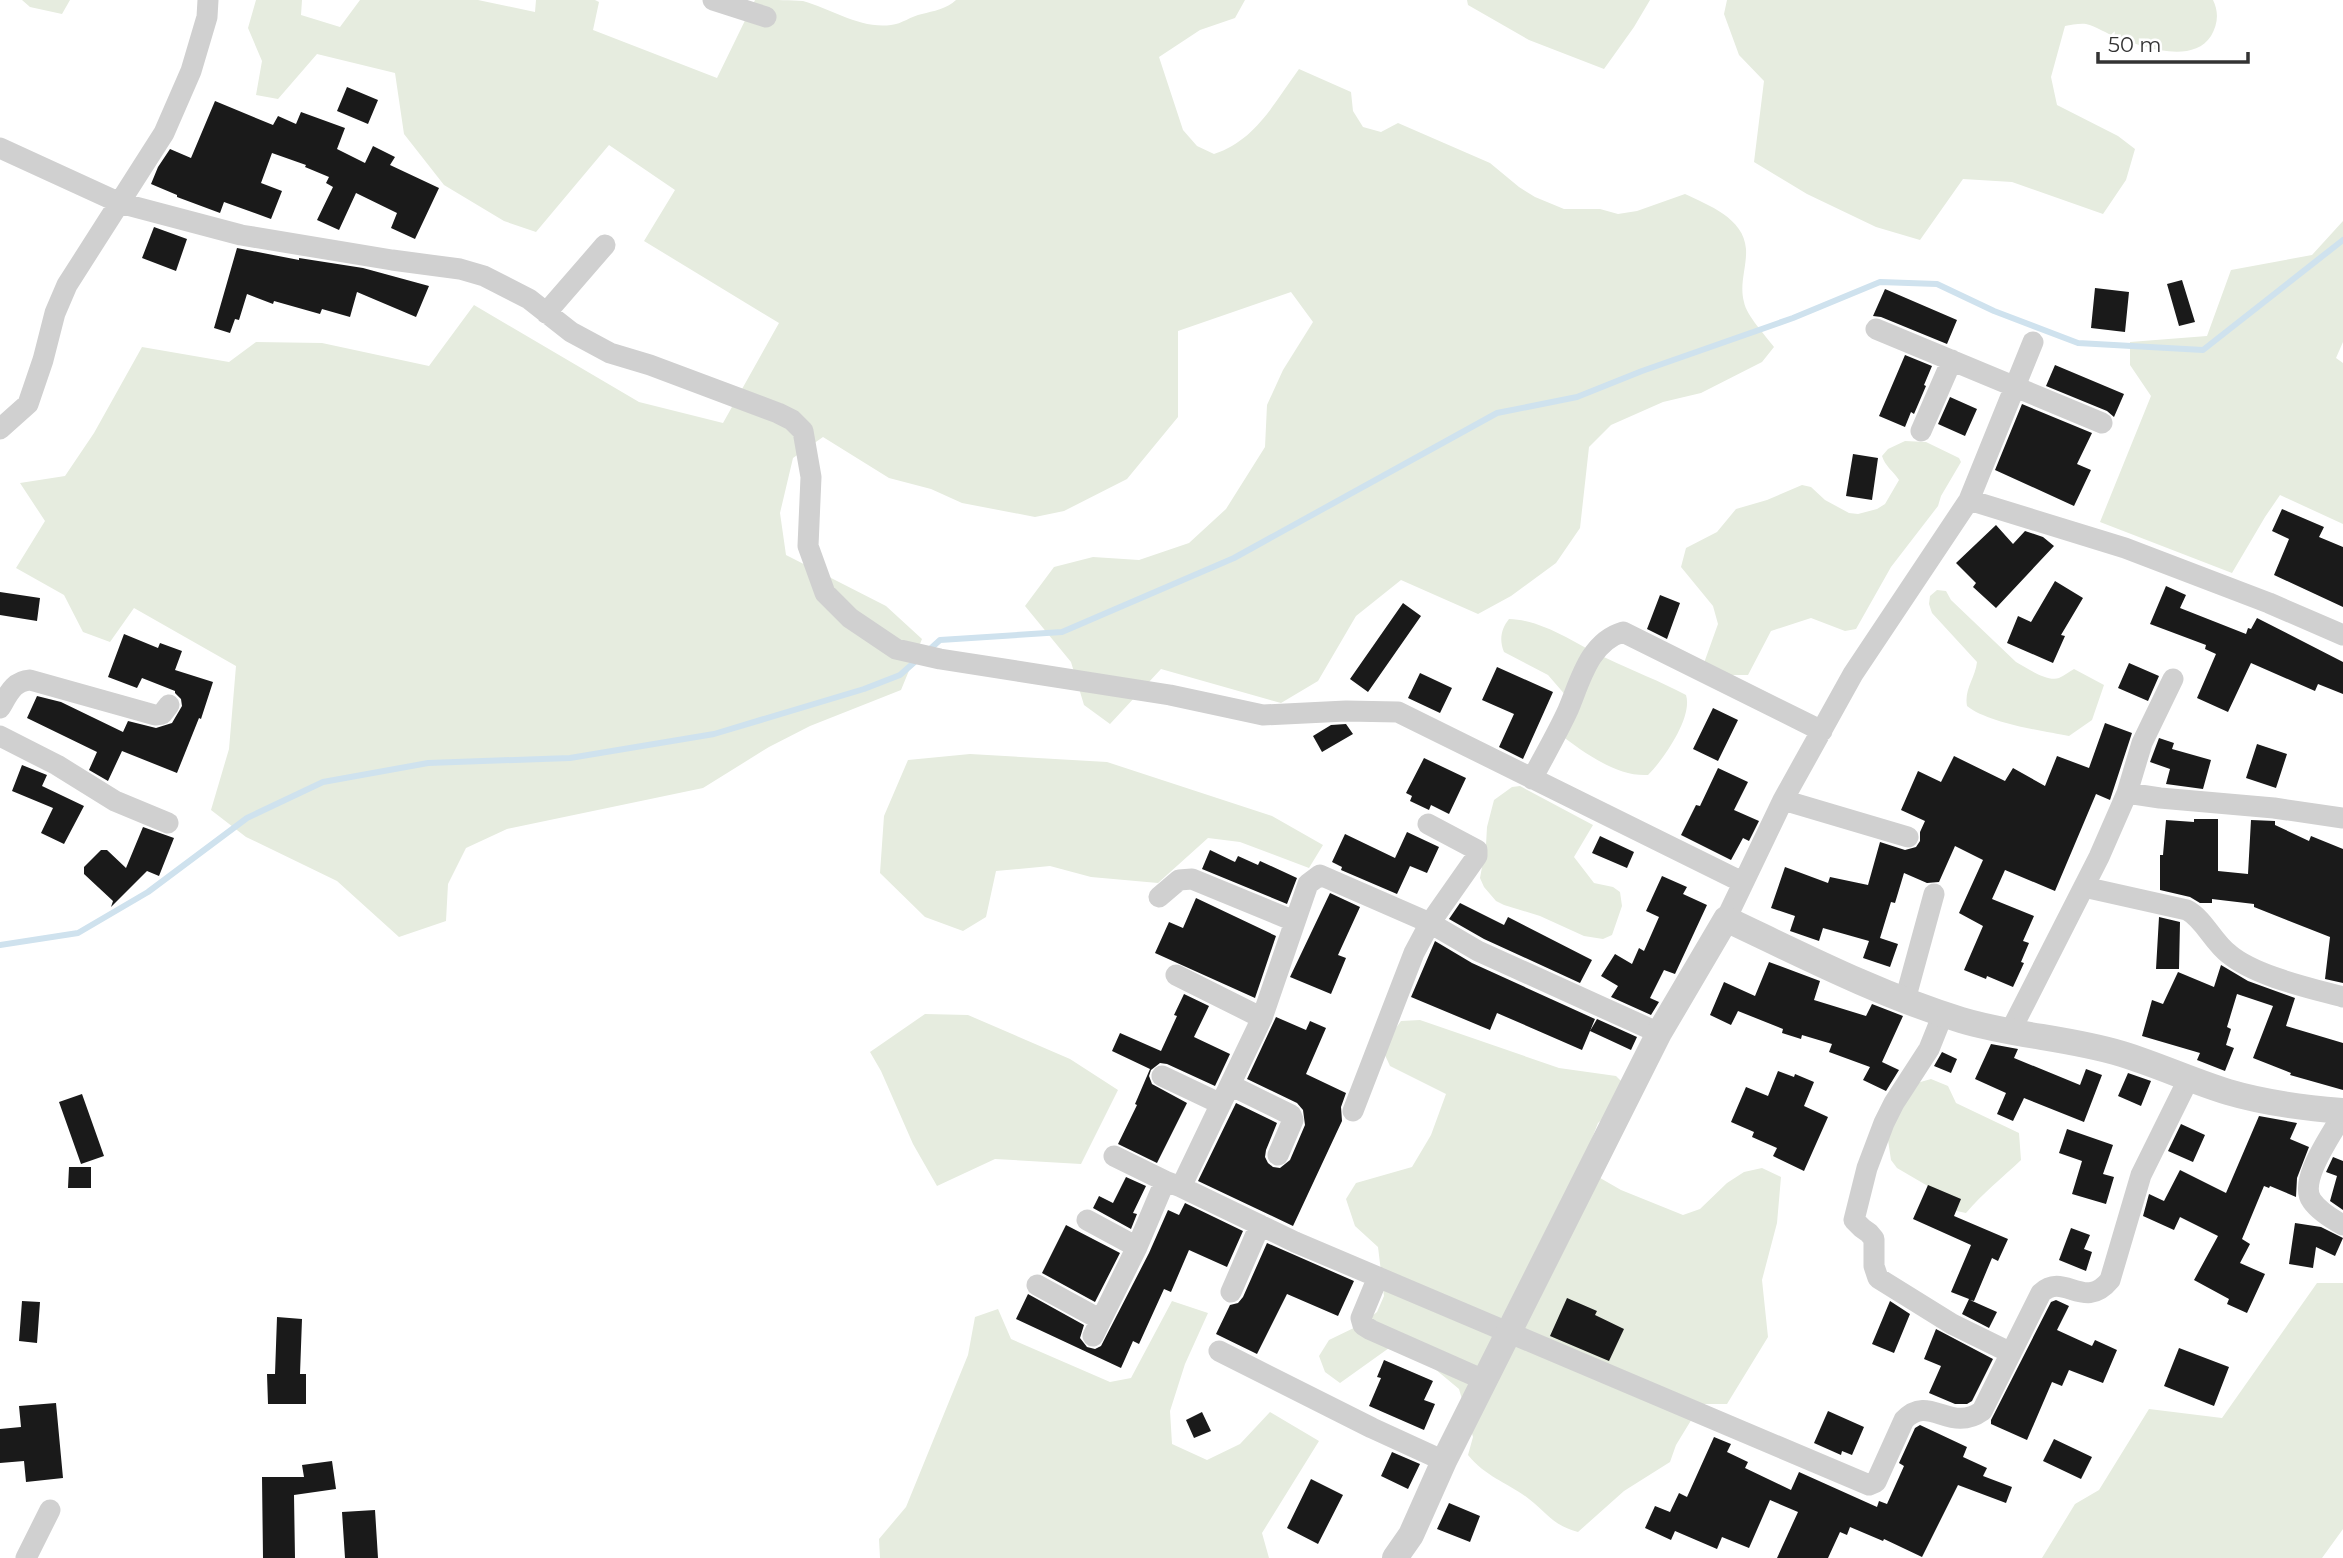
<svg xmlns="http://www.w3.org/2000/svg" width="2343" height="1558" viewBox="0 0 2343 1558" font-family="Montserrat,sans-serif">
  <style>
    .green { fill: #e6ecdf }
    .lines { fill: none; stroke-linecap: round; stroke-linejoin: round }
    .stream { stroke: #cfe2ee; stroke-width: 6 }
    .building { fill: #1a1a1a }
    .minor { stroke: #d0d0d0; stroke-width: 21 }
    .tertiary { stroke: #d0d0d0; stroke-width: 26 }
  </style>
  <rect width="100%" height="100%" fill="#fff"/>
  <path class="green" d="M22,0H70L62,14L30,7Z
    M256,0H302L301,15L340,27L360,0H478L535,12L536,0H595L599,2L593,30L717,78L755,0C770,0 789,0 803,1C832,9 860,29 891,25C902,24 911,16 922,14C933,11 947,9 956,0H1245L1235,18L1200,30L1159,57L1183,130L1197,146L1214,154C1256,140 1274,103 1299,69L1351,92L1353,111L1363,127L1381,132L1398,123L1490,163L1519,187L1535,197L1564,209H1600L1618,214L1637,211L1685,194C1708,205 1744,218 1746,249C1747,267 1739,284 1744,302C1746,315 1766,336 1774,347L1762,362L1701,393L1663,402L1611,425L1589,447L1580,528L1556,563L1511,596L1478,614L1401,580L1356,616L1318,681L1281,703L1161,669L1110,724L1084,705L1071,662L1025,606L1054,567L1093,557L1139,560L1189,543L1226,509L1265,447L1267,405L1283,370L1313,322L1291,292L1178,331V417L1127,479L1064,511L1035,517L962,503L931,489L889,478L823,437L793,458L780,513L786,555L886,606L922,639L901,690L810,726L769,747L703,788L507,829L466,848L448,884L446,921L399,937L337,881L246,837L211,810L229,749L236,666L134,608L110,642L83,632L64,595L16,568L45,521L20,483L65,476L94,433L142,347L229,362L256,342L322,343L429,366L474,305L639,402L723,423L779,323L644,241L675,190L609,145L536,232L504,221L444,185L404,134L395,73L317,54L278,99L256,95L262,61L248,28Z
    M1467,0H1650L1634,27L1604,69L1529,40L1468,5Z
    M1727,0H2213C2219,12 2218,24 2211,36C2192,65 2143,47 2116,37C2107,34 2096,26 2086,24C2080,23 2071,25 2065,26L2051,77L2057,105L2118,136L2135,149L2126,180L2103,214L2012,182L1963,179L1920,240L1876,227L1807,194L1754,162L1764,81L1739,55L1724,14Z
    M2343,221V342L2336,358L2343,363V524L2280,495L2265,517L2232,573L2100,522L2151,396L2130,365V342L2207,336L2231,270L2312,255Z
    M1905,441L1926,442L1959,458L1961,462L1941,496L1938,506L1891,567L1856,629L1845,631L1811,618L1771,631L1748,675H1729L1704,663L1718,624L1713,606L1681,567L1686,548L1717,532L1736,509L1767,500L1802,485L1811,487L1825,500L1849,513L1858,514L1877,509L1885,504L1899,480C1893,471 1885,466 1882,456L1888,449Z
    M1937,590L1946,591L1951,600L2016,662C2027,668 2047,682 2059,678C2064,676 2070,671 2074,669L2104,685L2092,720L2069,736C2042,731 1988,723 1967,706C1964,689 1975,679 1977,662L1932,613L1929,604L1930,596Z
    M1509,619C1544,620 1575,644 1606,658C1633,671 1660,681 1686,695C1693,717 1664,759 1648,775C1616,777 1582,751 1558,733L1567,697L1548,675L1504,652C1499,640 1501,629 1509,619Z
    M970,754L1107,762L1272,816L1323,845L1309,868L1240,842L1208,838L1158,883L1091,877L1050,866L996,871L986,917L963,931L925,917L880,873L884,816L908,760Z
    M1520,786L1593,825L1574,857L1594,883L1613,887L1620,892L1622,906L1612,935L1603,939L1584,936L1540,916L1504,905L1496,901L1484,887L1480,878L1486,845L1487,827L1494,800L1512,787Z
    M925,1014L968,1015L1070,1059L1118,1090L1081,1164L995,1159L937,1186L913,1144L881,1071L870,1052Z
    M1420,1020L1559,1068L1616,1076L1624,1084L1612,1110L1598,1123L1581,1167L1621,1190L1683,1215L1700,1209L1727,1183L1744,1172L1762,1168L1781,1177L1777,1223L1762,1280L1768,1337L1727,1404H1701L1676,1445L1670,1462L1624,1491L1578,1532C1553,1525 1549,1515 1529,1499C1507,1482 1487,1478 1468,1455L1473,1437L1459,1389L1423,1359L1389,1348L1340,1383L1325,1372L1319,1356L1329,1340L1362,1324L1377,1312L1384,1296L1378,1247L1355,1226L1346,1199L1356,1183L1412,1167L1431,1135L1446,1094L1390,1066L1384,1053L1390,1036L1401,1021Z
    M1931,1079L1948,1086L1956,1103L2019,1133L2021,1160C2002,1178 1983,1193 1966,1213L1947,1209L1938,1192L1897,1168L1891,1160L1888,1140L1891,1122L1917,1083Z
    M2317,1283H2343V1529L2322,1558H2042L2075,1504L2099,1490L2149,1409L2222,1418Z
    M1172,1301L1208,1313L1185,1364L1170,1411L1172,1444L1207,1460L1240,1444L1270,1412L1319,1441L1262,1533L1269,1558H880L879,1539L906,1507L968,1355L975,1317L998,1309L1011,1339L1110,1382L1131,1378Z"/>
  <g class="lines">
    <path class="stream" d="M929,650L940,640L1062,632L1234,558L1497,413L1577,397L1642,371L1793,318L1880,282L1937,284L1994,311L2078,343L2203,350L2343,240
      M0,945L78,933L148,892L247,818L323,782L428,763L570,758L714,734L864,689L900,675L918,659"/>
  </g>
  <path class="building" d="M347,87L378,100L368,124L337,111Z
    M215,101L273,125L278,116L296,124L301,112L345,128L337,149L365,163L373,146L395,157L390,165L439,188L415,239L391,228L397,213L356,193L339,230L317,220L333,187L326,183L329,177L305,167L306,165L272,153L261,183L282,191L271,219L224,202L220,213L177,197V195L151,184L158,167L170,149L191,158Z
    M154,227L187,239L176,271L142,258Z
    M237,248L299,260V258L363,268L429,286L416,317L357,292L350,317L322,309L320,314L274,301L273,304L247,294L239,320L235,319L230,333L214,328Z
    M2182,280L2195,322L2179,326L2167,284Z
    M2095,288L2129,292L2125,332L2091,328Z
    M1885,289L1957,320L1947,344L1881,317L1873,316Z
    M1905,355L1932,366L1924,385L1926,386L1914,414L1911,412L1905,427L1879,416Z
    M2055,365L2124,394L2114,417L2107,411L2046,386Z
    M1950,397L1977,409L1965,436L1938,424Z
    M2022,404L2092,433L2077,464L2091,470L2074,506L1995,470Z
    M1853,454L1878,458L1872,500L1846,496Z
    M2282,509L2324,527L2319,537L2343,547V607L2274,575L2289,539L2272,531Z
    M1996,525L2013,544L2025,531L2043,537L2054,546L1996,608L1973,587L1976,583L1956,563Z
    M2055,581L2083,598L2061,635L2065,636L2053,663L2007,643L2018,616L2031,622Z
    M2166,586L2186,595L2180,608L2246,634L2248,628L2251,629L2257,618L2343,662V694L2318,684L2315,691L2251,663L2228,712L2197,698L2216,654L2205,649L2206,645L2150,624Z
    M0,592L40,598L37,621L0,615Z
    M1660,595L1680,603L1667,639L1647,629Z
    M1403,603L1421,616L1368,692L1350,679Z
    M124,634L158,648L160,643L182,651L175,670L213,682L201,719L199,718L177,773L122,751L108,781L89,770L97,752L27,718L37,696L61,702L123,732L128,721L156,728L172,723L182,706L181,699L175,693V691L142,678L137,688L108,677Z
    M2129,663L2159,676L2148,701L2118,688Z
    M1497,667L1553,692L1523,759L1499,747L1514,714L1482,700Z
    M1420,673L1452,688L1440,713L1408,698Z
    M1713,708L1738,720L1718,761L1693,749Z
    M2105,723L2132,733L2110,800L2096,794L2055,891L2005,870L1992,899L2034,916L2023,941L2029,943L2021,962L2024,963L2013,987L1987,976L1986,979L1964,970L1983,926L1959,913L1983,860L1955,846L1939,882L1927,883L1904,873L1895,903L1891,902L1880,938L1898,944L1890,967L1863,958L1869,941L1823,928L1819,941L1790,931L1795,916L1771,908L1785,867L1828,883L1830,877L1868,885L1880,842L1905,850L1916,847L1920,841V832L1925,821L1901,810L1918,771L1941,782L1954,756L2005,781L2013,768L2045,786L2057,756L2089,768Z
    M1346,724L1353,734L1322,752L1313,736L1331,725Z
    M2159,738L2174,743L2172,749L2211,760L2203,789L2166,784L2170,769L2150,762Z
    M2257,744L2287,754L2276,788L2246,778Z
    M1424,758L1466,778L1449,814L1431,805L1429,810L1410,801L1412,796L1406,793Z
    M22,765L47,775L42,786L84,806L64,844L41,833L53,808L12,791Z
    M1718,768L1748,782L1734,810L1759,821L1749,841L1743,838L1731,860L1681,835L1696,805L1700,806Z
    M2194,819H2218V871L2248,874L2251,820L2275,821V825L2309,841L2311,836L2343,849V983L2325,979L2330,937L2254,907V904L2212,899V903H2200L2190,897L2160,890V855H2163L2166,820L2194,822Z
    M143,827L174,838L159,876L147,871L111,907L113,901L84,874V867L101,850H107L126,868Z
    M1407,832L1439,847L1427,873L1410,866L1397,894L1341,870L1342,867L1332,862L1345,834L1395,858Z
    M1600,836L1634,852L1627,868L1592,853Z
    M1210,850L1235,862L1238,856L1258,865L1260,861L1297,878L1287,904L1202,869Z
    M1662,876L1687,887L1683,894L1707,905L1675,974L1664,970L1650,998L1659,1002L1651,1015L1611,997L1618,986L1601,976L1615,954L1632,964L1639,948L1644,951L1659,917L1646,911Z
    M1330,893L1360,907L1338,955L1346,958L1331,994L1290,977Z
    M1196,898L1276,936L1255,998L1155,953L1169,922L1183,928Z
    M1460,903L1504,925L1508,917L1592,960L1580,983L1484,939L1449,919Z
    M2159,917L2180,922L2179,969H2156Z
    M1435,941L1472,963L1595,1019L1590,1031L1597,1019L1637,1037L1631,1050L1590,1031L1582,1050L1497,1013L1490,1030L1411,997Z
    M1769,962L1820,981L1814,1000L1866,1016L1872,1004L1903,1016L1882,1062L1899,1070L1886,1091L1863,1080L1870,1067L1829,1052L1832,1044L1802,1035L1801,1039L1782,1033L1783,1029L1738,1011L1731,1025L1710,1015L1724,982L1755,996Z
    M2221,965L2248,981L2295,998L2286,1026L2343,1043V1090L2290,1075L2291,1073L2253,1058L2273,1006L2237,994L2227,1027L2231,1029L2226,1045L2234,1048L2225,1071L2197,1060L2200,1053L2142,1036L2152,1000L2163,1004L2178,972L2214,987Z
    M1184,994L1209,1006L1194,1037L1230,1054L1215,1086L1167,1064L1160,1063L1151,1070L1149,1076L1152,1084L1187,1103L1157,1163L1118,1144L1137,1105L1135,1104L1150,1069L1112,1051L1120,1033L1161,1051L1177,1016L1174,1015Z
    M1276,1017L1306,1030L1310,1021L1326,1028L1306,1074L1346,1093L1341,1107L1342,1121L1293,1226L1198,1181L1236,1103L1277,1123L1266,1150L1265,1157L1268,1163L1273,1167L1280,1168L1290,1160L1305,1125L1303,1110L1297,1103L1247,1079Z
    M1991,1044L2018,1049L2014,1058L2080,1085L2086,1069L2102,1075L2084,1122L2024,1098L2013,1121L1997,1114L2006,1093L1975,1079Z
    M1942,1052L1957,1059L1951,1073L1934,1066Z
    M1778,1071L1794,1077L1795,1074L1814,1082L1804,1106L1828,1117L1804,1171L1773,1156L1777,1148L1752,1137L1754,1132L1731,1122L1746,1087L1768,1096Z
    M2128,1073L2151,1081L2141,1106L2118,1096Z
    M82,1094L104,1156L81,1164L59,1102Z
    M2259,1116L2297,1123L2290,1139L2309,1147L2297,1178L2296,1197L2270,1186L2269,1188L2264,1186L2242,1239L2250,1244L2240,1263L2265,1274L2247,1313L2227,1304L2229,1299L2194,1280L2218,1236L2180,1217L2174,1230L2143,1216L2149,1194L2164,1201L2180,1170L2226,1193Z
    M2181,1124L2205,1135L2193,1162L2168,1151Z
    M2067,1129L2113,1145L2103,1174L2114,1177L2106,1204L2072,1194L2082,1161L2059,1153Z
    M2333,1157L2343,1161V1210L2330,1201L2337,1176L2326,1172Z
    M69,1167H91V1188H68Z
    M1126,1177L1146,1186L1133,1213L1137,1214L1131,1229L1093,1208L1099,1196L1113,1203Z
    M1928,1185L1961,1199L1954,1216L2008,1239L1998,1261L1992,1258L1974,1301L1970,1300L1997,1312L1989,1328L1962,1314L1969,1299L1951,1292L1971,1245L1913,1219Z
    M1185,1203L1243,1231L1227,1267L1189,1250L1171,1292L1164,1289L1139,1344L1133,1341L1121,1368L1016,1319L1028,1294L1084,1325L1080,1338L1087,1347L1095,1349L1101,1346L1149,1253L1168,1210L1179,1215Z
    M2295,1223L2321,1227L2343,1238L2335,1256L2316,1247L2313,1268L2289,1264Z
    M1066,1225L1120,1253L1095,1302L1042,1273Z
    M2071,1228L2090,1235L2084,1249L2092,1252L2086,1271L2059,1260Z
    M1267,1243L1354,1281L1338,1316L1287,1294L1257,1354L1216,1334L1230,1305L1238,1303L1243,1297Z
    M1567,1298L1597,1311L1595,1315L1624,1329L1609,1361L1550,1336Z
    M2056,1300L2069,1306L2057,1330L2092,1346L2095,1340L2117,1350L2103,1383L2069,1370L2062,1386L2052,1382L2027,1440L1991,1424V1420L2051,1302Z
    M22,1301L40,1302L37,1343L19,1341Z
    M1890,1301L1910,1314L1894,1353L1872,1344Z
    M277,1317L302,1319L300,1374H306V1404H268L267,1374H275Z
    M1936,1329L1993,1359L1972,1401L1967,1404H1955L1929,1393L1941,1366L1924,1359Z
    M2179,1348L2229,1367L2214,1406L2164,1386Z
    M1384,1360L1433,1381L1424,1400L1435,1404L1424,1430L1369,1406L1381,1378L1377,1377Z
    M56,1403L63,1478L26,1482L24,1461L0,1463V1429L21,1427L19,1406Z
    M1828,1411L1864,1427L1852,1455L1842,1451L1841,1455L1814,1443Z
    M1202,1412L1211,1431L1194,1438L1186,1420Z
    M1920,1425L1967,1447L1963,1457L1987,1468L1983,1476L2012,1487L2006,1503L1958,1485L1922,1557L1884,1539L1883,1541L1850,1527L1847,1535L1840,1532L1828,1558H1777L1798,1512L1770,1500L1749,1548L1722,1537L1717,1549L1675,1531L1671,1540L1645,1528L1655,1506L1670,1512L1679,1493L1687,1497L1714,1437L1731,1444L1727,1452L1748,1462L1745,1468L1791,1490L1799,1472L1877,1507L1879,1501L1887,1504L1904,1466L1899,1463L1915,1428Z
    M2054,1439L2092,1457L2081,1479L2043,1461Z
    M1392,1452L1420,1464L1408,1489L1381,1476Z
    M332,1461L336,1489L294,1495L295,1558H263L262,1477H304L302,1465Z
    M1311,1479L1343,1495L1318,1544L1287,1528Z
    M1449,1503L1480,1516L1470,1542L1437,1529Z
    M375,1510L378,1558H345L342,1512Z"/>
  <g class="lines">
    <path class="minor" d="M713,0L766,17
      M0,148L120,203L241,235L392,260L460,269L484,276L529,299L571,332L610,353L650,365L778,413L792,420L803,431L811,477L808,546L825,593L850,618L896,649L940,659L1170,695L1263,715L1346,711L1398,712L1742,882
      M546,313L605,245
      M1876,329L2102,423
      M0,429L28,404L43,360L55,313L67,285L164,133L191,71L207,17L208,0
      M1921,431L1952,360
      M1969,500L2125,548L2269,603L2343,635
      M0,708C8,695 13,681 30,680L155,715L162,714L169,705
      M0,736L57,765L115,801L168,823
      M1532,779C1544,756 1557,734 1568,710C1580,682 1589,642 1623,632L1822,731
      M2127,793L2142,743L2173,679
      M1783,800L1908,837
      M2084,887L2187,910C2204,919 2213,942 2229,954C2255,976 2310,988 2343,997
      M1159,897L1179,880L1192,879L1294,921
      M1726,919L1783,800L1853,674L1969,500L2033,342
      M1176,975L1262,1018
      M1905,1000L1934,894
      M1943,1014L1929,1049L1894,1103L1884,1123L1867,1168L1854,1220L1862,1228L1869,1233L1874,1239V1266L1878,1278L1952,1324L2011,1353
      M2010,1032L2099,857L2127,793L2160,798L2274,808L2343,818
      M1659,1033L1478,951L1430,923L1320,875L1308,884L1262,1018L1181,1187L1295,1242L1869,1485L1876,1482L1904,1420C1929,1393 1950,1434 1982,1411L2041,1293C2064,1271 2084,1312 2110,1280L2141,1175L2189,1078
      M1162,1076L1221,1104
      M1230,1085L1291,1115L1293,1120L1278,1155
      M1353,1111L1414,953L1430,923L1477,856V850L1428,824
      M2343,1114C2333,1133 2297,1181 2312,1201C2319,1211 2332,1219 2343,1225
      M1114,1156L1165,1181
      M1087,1220L1137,1247
      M1378,1277L1361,1318L1363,1325L1371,1330L1484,1380
      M1037,1285L1101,1320
      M1231,1292L1260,1225
      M1093,1336L1137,1247L1165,1181L1181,1187
      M1219,1351L1372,1428L1444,1461
      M26,1558L50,1510"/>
    <path class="tertiary" d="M1395,1558L1411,1535L1444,1461L1659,1033L1726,919C1802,955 1880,995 1961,1020C2014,1036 2070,1038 2122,1054C2158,1065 2192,1081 2228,1092C2265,1103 2304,1108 2343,1111"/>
  </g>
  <path d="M2098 52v10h150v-10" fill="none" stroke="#333333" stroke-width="3.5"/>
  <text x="2108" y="52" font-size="21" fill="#333333" stroke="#ffffff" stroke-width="5" paint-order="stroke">50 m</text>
</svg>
